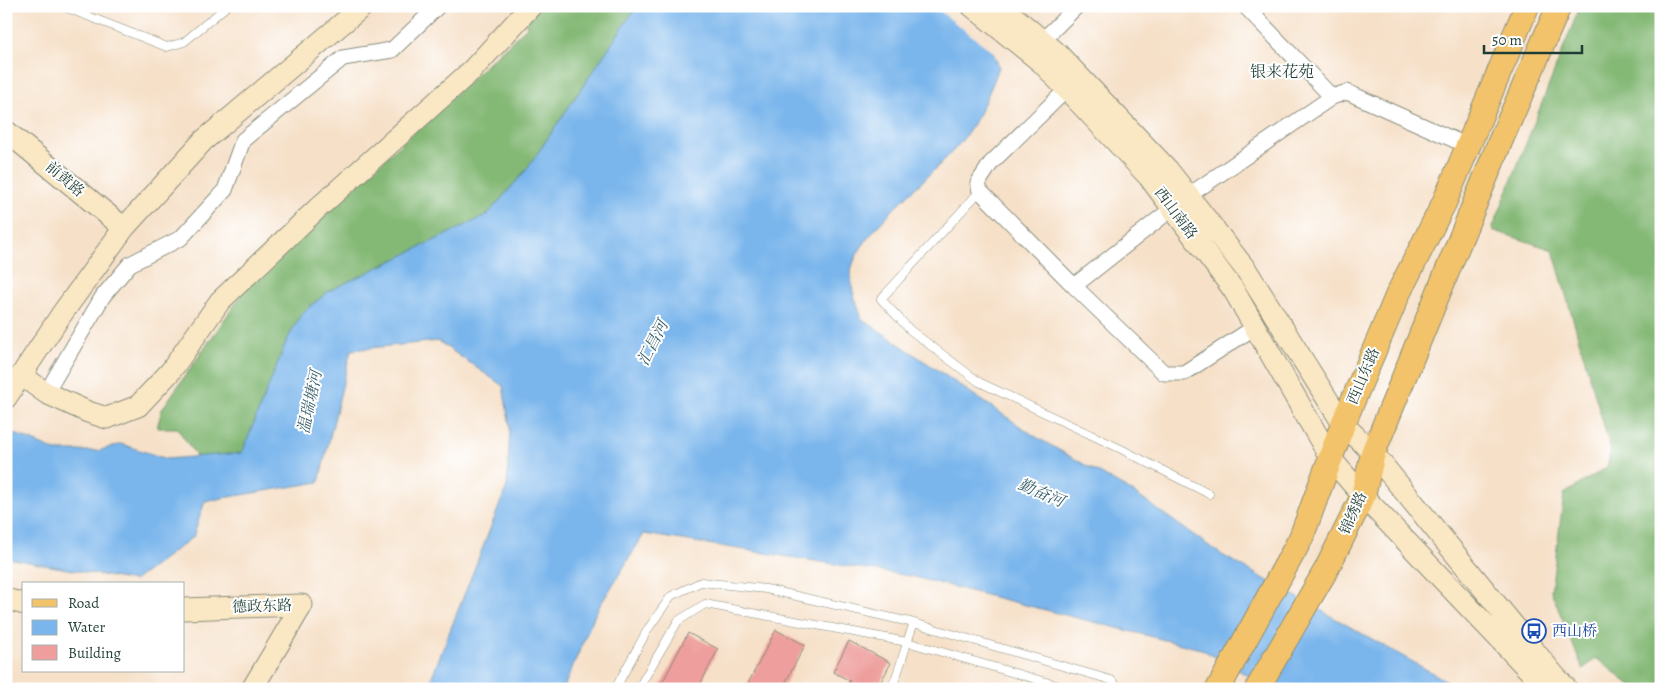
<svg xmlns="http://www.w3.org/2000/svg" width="1667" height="695" viewBox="0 0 1667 695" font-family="Alegreya,'Noto Serif SC',serif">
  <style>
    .forest { fill: #83b874; stroke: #517a54 }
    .water { fill: #7ab6ec; stroke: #4c7a90 }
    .pier { fill: #f6e0c8 }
    .building { fill: #ee9e9c }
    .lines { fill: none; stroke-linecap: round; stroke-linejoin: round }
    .lane-casing { stroke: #8a8e7e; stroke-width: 9 }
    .street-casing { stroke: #8a8e7e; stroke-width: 17 }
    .secondary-casing { stroke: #8a8e7e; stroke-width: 23 }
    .primary-casing { stroke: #8a8e7e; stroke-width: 26 }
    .lane { stroke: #fff; stroke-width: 8 }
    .street { stroke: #fff; stroke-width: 15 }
    .secondary { stroke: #fae7c3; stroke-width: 21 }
    .primary { stroke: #f2c36a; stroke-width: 24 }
    .labels { text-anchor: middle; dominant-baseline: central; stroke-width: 4; stroke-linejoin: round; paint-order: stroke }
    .street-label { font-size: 15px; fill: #1f3d34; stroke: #fff }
    .transit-label { font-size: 15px; fill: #164399; stroke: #fff; text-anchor: start }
    .neighbourhood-label { font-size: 16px; fill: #1f3d34; stroke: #fff }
    .water-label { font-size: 16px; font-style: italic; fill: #3a616b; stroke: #fff }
  </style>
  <rect width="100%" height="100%" fill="#fff"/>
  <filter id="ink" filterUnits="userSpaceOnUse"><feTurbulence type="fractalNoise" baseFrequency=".02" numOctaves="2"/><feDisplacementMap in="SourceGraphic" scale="10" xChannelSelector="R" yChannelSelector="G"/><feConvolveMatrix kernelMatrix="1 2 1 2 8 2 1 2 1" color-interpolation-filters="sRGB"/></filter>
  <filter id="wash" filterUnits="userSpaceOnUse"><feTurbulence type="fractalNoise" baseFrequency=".0096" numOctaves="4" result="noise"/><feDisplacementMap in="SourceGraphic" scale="20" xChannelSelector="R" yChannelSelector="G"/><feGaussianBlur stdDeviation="1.12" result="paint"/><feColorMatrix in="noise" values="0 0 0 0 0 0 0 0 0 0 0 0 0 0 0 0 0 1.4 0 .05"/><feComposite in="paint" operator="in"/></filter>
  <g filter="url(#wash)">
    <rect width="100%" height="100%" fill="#f6e0c8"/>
    <path class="forest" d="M522,6H637L527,169L487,215L329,291L302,313L286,342L242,453L197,457L177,428H157L162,409L247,287L527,27Z
      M1580,6H1661V689H1636L1596,658L1583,669L1551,591L1564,494L1607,467L1611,450L1553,250L1492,230Z"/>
    <path class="water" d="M637,6H946L990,45L999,67C990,92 979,117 963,139C939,172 851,236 851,275C850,290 858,305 862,319L1036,437L1131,491L1222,555L1461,689H1272L1201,649L910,576L644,534L596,612L563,689H427L507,486L510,427L503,386L438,341L351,350L319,482L205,501L193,537L134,581L12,559L6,554V430L56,451H97L121,444L167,459L242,453L286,342L302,313L329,291L487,215L527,169Z"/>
    <path class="pier" d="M933,6H950L965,17L992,43L996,54Z"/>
    <g id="blocks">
      <path class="building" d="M776,630L805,645L782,689H745Z
        M688,633L718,649L698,689H659Z
        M849,641L891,663L877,689H846L850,681L833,672Z"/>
    </g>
  </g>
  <g filter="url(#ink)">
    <use href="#blocks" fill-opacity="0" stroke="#8a8e7e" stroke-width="1"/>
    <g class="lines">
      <g class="lane-casing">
        <path id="lane" d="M62,6L167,47L184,42L227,6
          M980,191L881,299L910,330L979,382L1121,449L1209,494
          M615,689L648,629L671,596L701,582L766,589L914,623L1111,680L1119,689
          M638,689L678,621L705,604L907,642L1070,689
          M891,689C901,668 905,645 914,623"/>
      </g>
      <g class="street-casing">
        <path id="street" d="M1245,6L1332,97L1347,92L1468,146
          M1035,48L1077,6
          M1067,89L991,163L978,183L980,191L1074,286L1188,196L1332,97
          M1074,286L1164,373H1184L1255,327
          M46,393L103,296L130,264L181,238L225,190L243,140L343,58L392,50L438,6"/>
      </g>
      <g class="secondary-casing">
        <path id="secondary" d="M972,6L1042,63L1149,177L1233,289L1331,459L1363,496L1547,689
          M1001,6L1056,52L1168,170L1247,271L1343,424L1373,453L1554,675L1567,689
          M6,131L124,228
          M21,375L46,393L88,412L107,418L138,406L170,372L220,301L318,208L472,70L531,6
          M6,398L61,315L124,228L203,141L363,6
          M6,599L24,604
          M184,609L302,605L252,689"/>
      </g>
      <g class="primary-casing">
        <path id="primary" d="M1218,689L1301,538L1343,424L1398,294L1444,203L1527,6
          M1257,689L1326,570L1363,496L1373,453L1500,142L1559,6"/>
      </g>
      <use href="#lane" class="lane"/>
      <use href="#street" class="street"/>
      <use href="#secondary" class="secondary"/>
      <use href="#primary" class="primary"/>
    </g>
  </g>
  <defs>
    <g id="bus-ring" transform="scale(1.25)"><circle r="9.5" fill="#fff" stroke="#1a4fb4" stroke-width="1.5"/><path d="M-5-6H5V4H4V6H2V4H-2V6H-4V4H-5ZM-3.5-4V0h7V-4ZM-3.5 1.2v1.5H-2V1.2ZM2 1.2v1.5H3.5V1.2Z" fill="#1a4fb4"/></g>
  </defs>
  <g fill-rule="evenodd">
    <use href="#bus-ring" x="1534" y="631"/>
  </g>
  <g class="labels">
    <g class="street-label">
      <text transform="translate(65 179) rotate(40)">前黄路</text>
      <text transform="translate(1176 213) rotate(53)">西山南路</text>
      <text transform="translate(1363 376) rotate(-67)">西山东路</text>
      <text transform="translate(1353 513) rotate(-66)">锦绣路</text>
      <text transform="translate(262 606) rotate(-2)">德政东路</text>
    </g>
    <g class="transit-label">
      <text x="1552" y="631">西山桥</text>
    </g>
    <g class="neighbourhood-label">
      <text x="1282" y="72">银来花苑</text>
    </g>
    <g class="water-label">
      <text transform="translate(653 343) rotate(-63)">汇昌河</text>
      <text transform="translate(310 402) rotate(-78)">温瑞塘河</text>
      <text transform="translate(1041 493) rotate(23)">勤奋河</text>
    </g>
  </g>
  <rect width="1667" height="695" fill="none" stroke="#fff" stroke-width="25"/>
  <rect x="22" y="582" width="162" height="90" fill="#ffffff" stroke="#a5b1ae"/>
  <rect x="32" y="599" width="25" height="8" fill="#f2c36a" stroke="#a5b1ae"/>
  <text x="68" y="608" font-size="15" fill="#1f3d34">Road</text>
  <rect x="32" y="620" width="25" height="15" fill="#7ab6ec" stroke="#a5b1ae"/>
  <text x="68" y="632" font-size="15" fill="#1f3d34">Water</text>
  <rect x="32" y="645" width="25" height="15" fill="#ee9e9c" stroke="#a5b1ae"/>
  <text x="68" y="658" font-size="15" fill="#1f3d34">Building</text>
  <path d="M1484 45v8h98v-8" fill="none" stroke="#1f3d34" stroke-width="2.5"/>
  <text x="1492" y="45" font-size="15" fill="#1f3d34" stroke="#ffffff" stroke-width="4" paint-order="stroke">50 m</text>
</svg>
